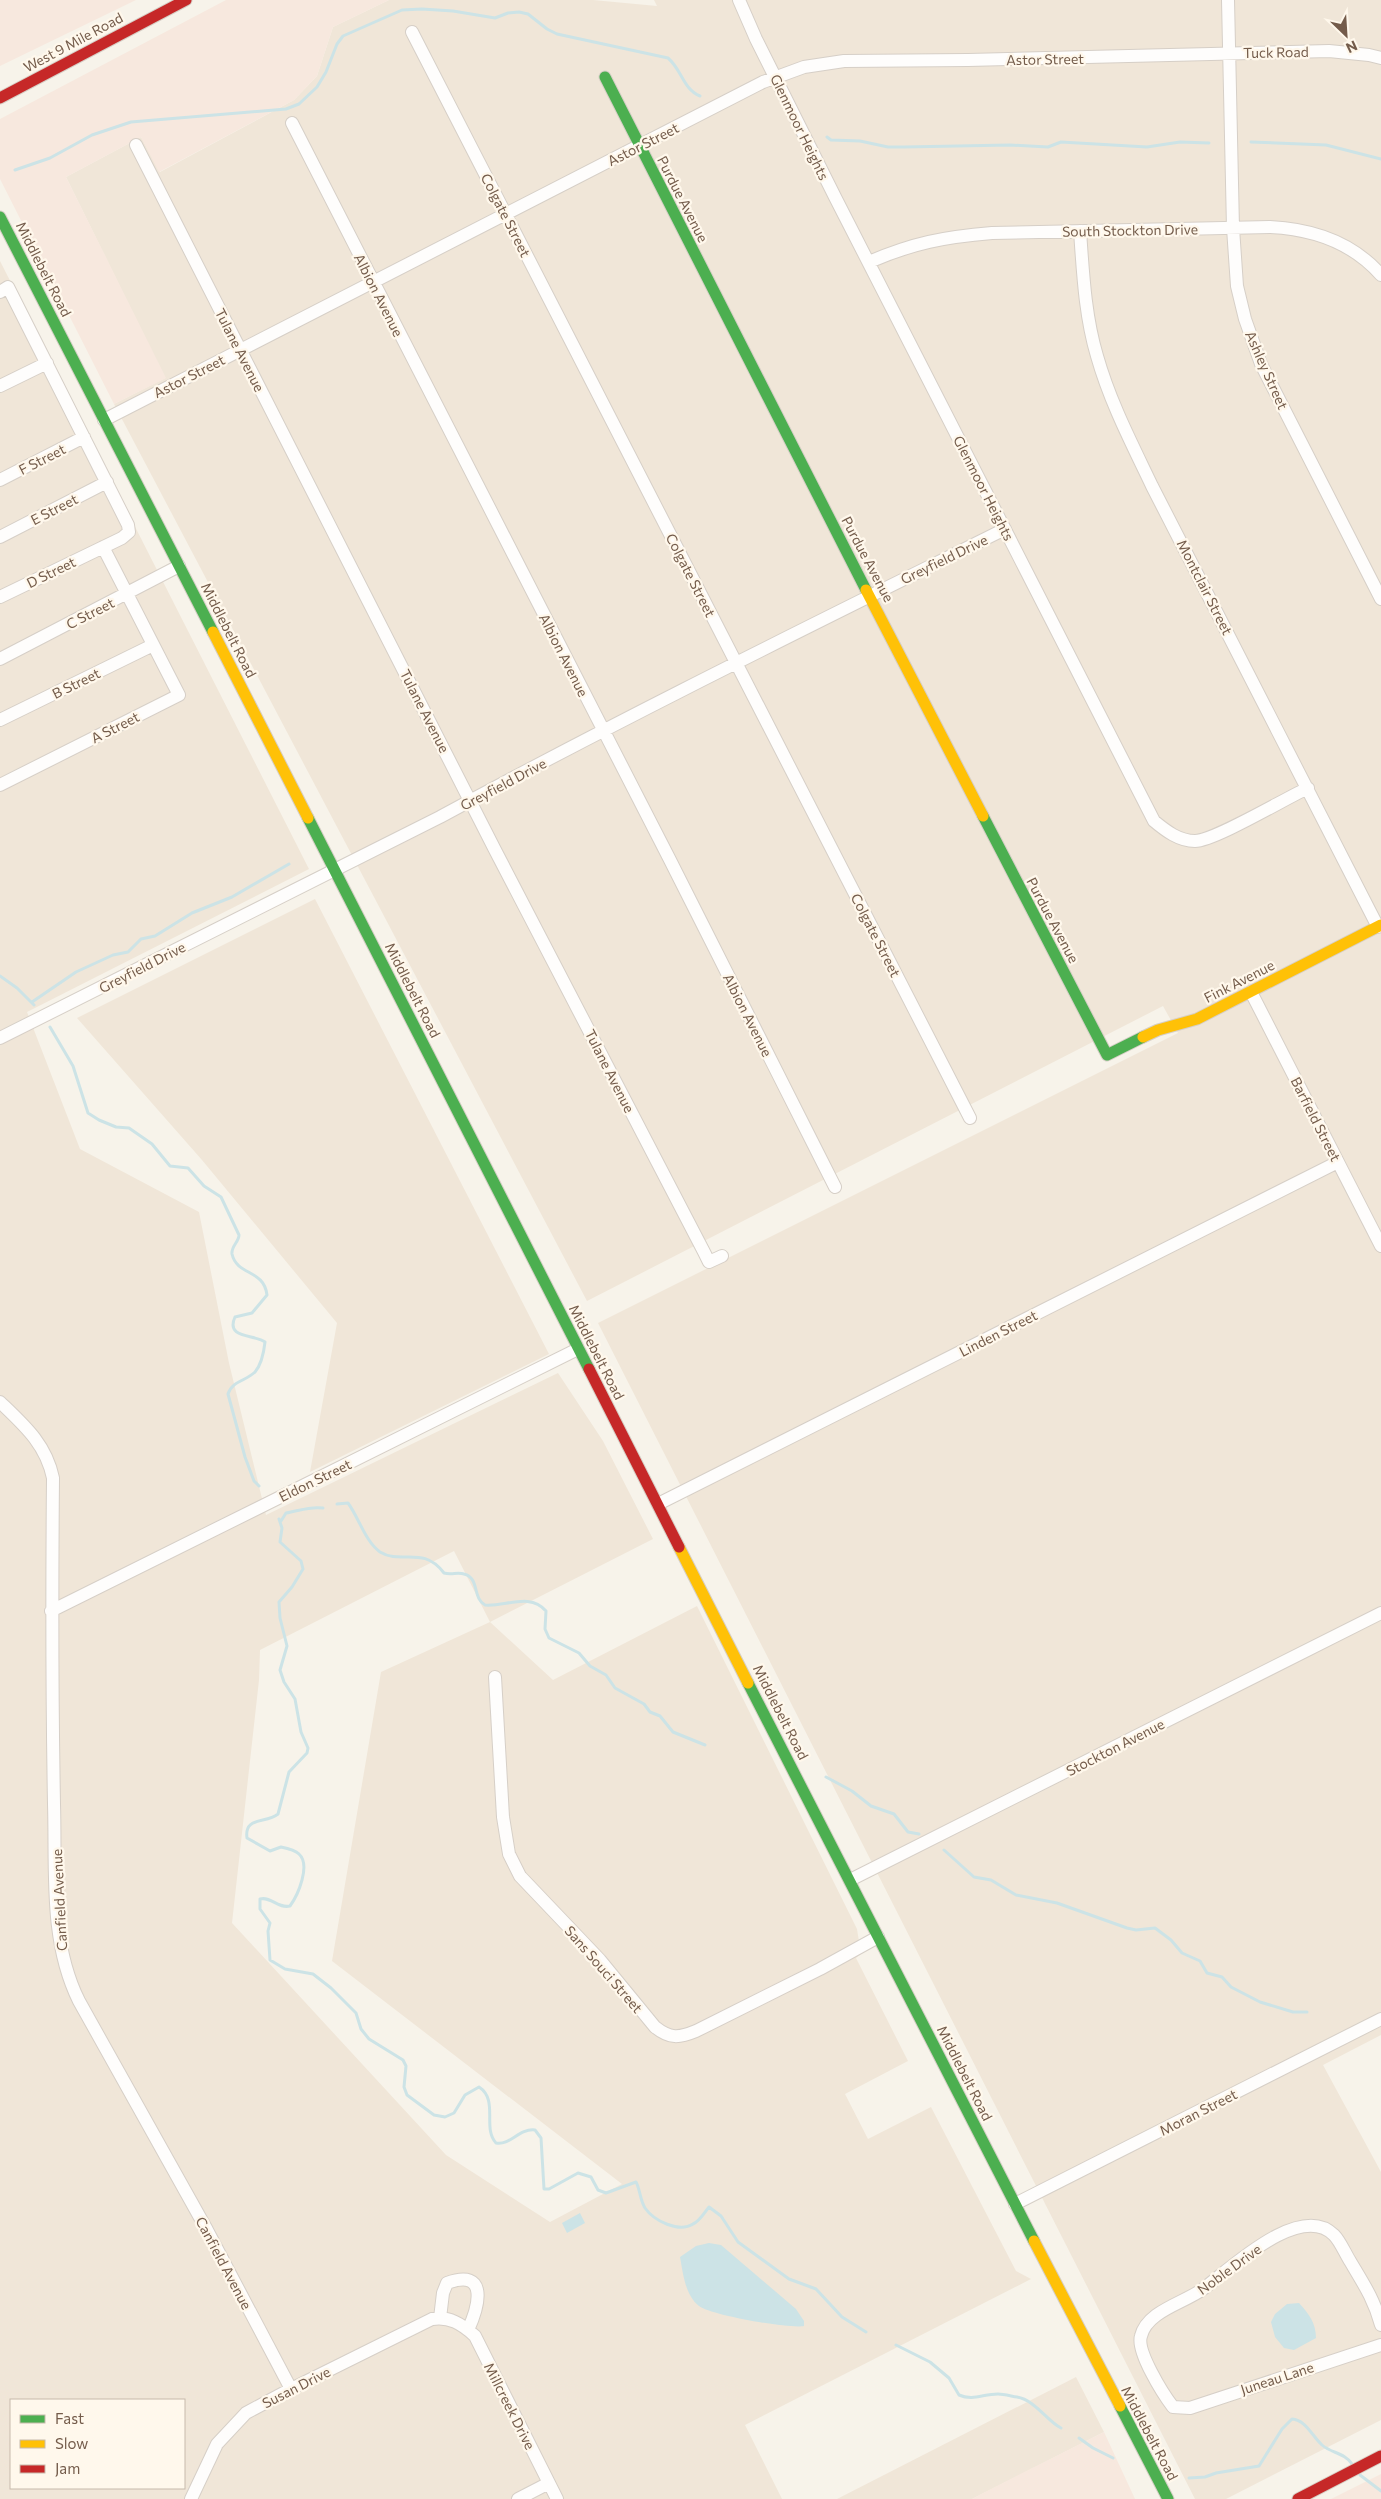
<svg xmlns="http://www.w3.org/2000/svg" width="1381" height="2499" viewBox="0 0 1381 2499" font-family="Commissioner,sans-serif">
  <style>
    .residential { fill: #f0e6d8; fill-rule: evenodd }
    .commercial { fill: #f7e8de }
    .water { fill: #cce3e6 }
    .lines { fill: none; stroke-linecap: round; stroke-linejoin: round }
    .stream { stroke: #cce3e6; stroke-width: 3 }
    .street-casing { stroke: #d6cfc7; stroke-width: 14 }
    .fast-casing { stroke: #d6cfc6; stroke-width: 13 }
    .slow-casing { stroke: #d6cfc6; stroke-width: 13 }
    .jam-casing { stroke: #d6cfc6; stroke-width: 13 }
    .street { stroke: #fefdfc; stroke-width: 12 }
    .fast { stroke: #4caf50; stroke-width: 11 }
    .slow { stroke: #ffc107; stroke-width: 11 }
    .jam { stroke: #c62828; stroke-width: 11 }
    .labels { text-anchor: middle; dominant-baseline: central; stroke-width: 4.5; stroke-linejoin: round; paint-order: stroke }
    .street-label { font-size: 14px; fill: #745c4b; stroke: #fff8ec }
  </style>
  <rect width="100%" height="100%" fill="#f7f3ea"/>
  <path class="residential" d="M389,0H593L657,6L654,0H1381V2035L1323,2065L1381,2172V2420L1226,2499H1195L598,1323L1178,1033L1163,1006L587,1301L114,404L165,378L66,177L141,137L160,172L294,100L317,76L333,27Z
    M0,261L309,869L27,1012L80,1149L199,1212L229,1363L266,1515L558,1373L603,1441L653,1539L490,1622L553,1680L697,1606L857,1929L861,1954L856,1958L908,2061L845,2094L868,2139L931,2107L1016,2271L1031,2279L745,2425L782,2499H0ZM454,1551L490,1622L381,1672L332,1961L622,2184L550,2222L446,2155L232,1923L259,1680L260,1650ZM11,2400H184V2488H11Z
    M315,899L549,1354L310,1472L337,1323L202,1160L77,1018Z
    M1076,2377L1104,2432L972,2499H837Z"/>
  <path class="commercial" d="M0,0H136L0,66Z
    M226,0H389L333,27L317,76L294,100L159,172L141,137L66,177L166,378L114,404L0,179V119Z
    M1104,2432L1135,2499H972L985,2492Z
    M1381,2474V2499H1331Z"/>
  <path class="water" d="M580,2213L585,2223L567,2233L562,2223Z
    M709,2243L721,2245L796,2309L804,2321V2326C789,2329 710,2315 699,2306C685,2295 683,2273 680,2257L696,2246Z
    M1299,2303C1309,2314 1316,2323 1316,2338L1294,2350L1284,2348L1275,2337L1271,2322L1275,2314L1287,2304Z"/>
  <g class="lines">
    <path class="stream" d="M827,137L831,140L860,141L888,147H904L1010,145L1048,147L1061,142L1147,147L1180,142L1209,143
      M1251,142L1326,145L1381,159
      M15,170L50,158L92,135L131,122L286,109L299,104L317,87L326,72L337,44L343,36L402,10L422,9L453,11L495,18L508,13L519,12L528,14L547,29L557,34L668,58C682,70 683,89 700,96
      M0,976L17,988L34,1005
      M32,1002L76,972L113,955L128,952L141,939L155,936L192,913L232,897L289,864
      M50,1027L73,1066L88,1113L99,1120L116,1127L129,1128L152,1144L170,1166L188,1168L204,1186L221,1197L239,1235C239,1242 231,1246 232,1254C237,1276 264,1269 267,1295L252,1313L235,1317C225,1339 255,1334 265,1342C264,1351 261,1365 255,1372C246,1381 232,1381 228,1394L245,1457L254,1481L259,1486
      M337,1504L348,1503C359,1518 365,1541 380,1552C401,1565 423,1545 444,1573C451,1575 458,1572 464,1574C480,1578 472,1598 485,1605C505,1607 530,1592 546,1611L545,1629L549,1638L579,1653L590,1666L606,1675L615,1688L644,1704L650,1712L660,1716L673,1732L705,1745
      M279,1519L282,1528L280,1542L301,1561L303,1569L292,1587L279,1602L280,1618L287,1646L280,1670L284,1682L295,1699L301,1732L308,1748L307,1753L289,1772L278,1814C266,1824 244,1816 247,1838L270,1851L281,1847C286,1848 295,1850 299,1854C311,1865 298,1895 290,1906C278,1909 271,1896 260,1899V1909L270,1923L268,1931L270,1960L285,1969L313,1974L331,1988L356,2013L361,2029L369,2039L403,2060L406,2066L404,2087L407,2095L434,2115L445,2117L454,2113L465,2095L479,2087C499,2100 482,2128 496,2143C510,2146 519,2128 535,2130L541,2138L544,2189H549L578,2173L591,2177L598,2190L606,2193L636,2182C640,2189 640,2200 645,2208C654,2221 679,2233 693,2224C700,2221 704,2213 709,2207L721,2216L738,2242L789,2279L816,2289L842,2317L866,2332
      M281,1521L286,1513C299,1511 309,1506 323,1508
      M826,1777L852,1791L871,1806L894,1814L908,1832L919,1834
      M944,1850L974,1877L991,1880L1016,1895L1057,1903L1127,1928L1136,1930L1155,1928L1171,1940L1182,1953L1200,1961L1207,1973L1222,1977L1231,1987L1260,2002L1293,2012H1307
      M896,2345L930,2362L949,2378L959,2395C973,2401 983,2394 998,2394C1003,2394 1011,2396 1017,2397C1035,2400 1047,2421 1061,2428
      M1079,2438L1093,2448L1113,2458
      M1360,2475L1381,2491
      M1189,2478L1205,2477L1216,2473L1259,2466L1282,2429L1292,2419C1306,2420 1312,2436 1322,2445C1331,2453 1345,2453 1352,2464"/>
    <g class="street-casing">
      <path id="street" d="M739,0L756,39L835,197L1154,821C1166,831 1179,841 1195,841C1214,841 1286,798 1308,788
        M1228,0L1233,228L1237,286L1245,319L1261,364L1381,599
        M412,32L970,1118
        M292,123L670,860L835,1187
        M136,145L494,848L704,1252L709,1262L722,1256
        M1080,231C1083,273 1085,316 1097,356C1110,402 1132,444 1152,486L1378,927
        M869,262C913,243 944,237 992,233L1270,227C1312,229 1352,242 1381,275
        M0,292L8,287L128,525L129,532L122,538L0,597
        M0,386L47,363
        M104,420L763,82L804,67L844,61L968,60L1329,51L1369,55L1381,58
        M0,480L84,437
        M0,537L107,482
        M0,659L179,566
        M0,720L153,645
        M0,785L179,695L103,547
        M1251,992L1381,1246
        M0,1038L440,817C626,716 816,623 1005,529
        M0,1402C24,1425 46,1444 53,1478C52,1586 52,1695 54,1804C56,1870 49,1941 79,2001L207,2230L291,2389
        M658,1504L1338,1162
        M51,1611L578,1349
        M495,1677L503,1817L509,1854L520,1876L600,1960L655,2027C670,2039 679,2038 696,2031L820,1969L878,1937
        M850,1880L1381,1613
        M1015,2204L1381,2019
        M440,2318L443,2293L447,2283C489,2268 479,2306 468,2330
        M1381,2325C1374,2299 1363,2283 1350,2261C1345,2253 1340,2241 1334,2235C1300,2201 1229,2270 1203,2289C1184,2303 1147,2311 1141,2336C1136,2351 1163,2394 1173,2407L1190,2408L1381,2345
        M191,2499L217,2444L246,2413L291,2389L432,2319C449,2316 462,2324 475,2336L557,2499
        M518,2499L549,2483"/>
    </g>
    <g class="fast-casing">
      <path id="fast" d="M605,77L866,590
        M0,217L213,632
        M983,816L1107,1055L1143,1037
        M308,818L589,1369
        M748,1683L1034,2241
        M1120,2406L1168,2499"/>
    </g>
    <g class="slow-casing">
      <path id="slow" d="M866,590L983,816
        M213,632L308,818
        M1143,1037L1158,1030L1197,1019L1381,925
        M679,1547L748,1683
        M1034,2241L1120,2406"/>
    </g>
    <g class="jam-casing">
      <path id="jam" d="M0,98L186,0
        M589,1369L679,1547
        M1298,2499L1381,2456"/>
    </g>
    <use href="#street" class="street"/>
    <use href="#fast" class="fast"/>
    <use href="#slow" class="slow"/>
    <use href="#jam" class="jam"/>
  </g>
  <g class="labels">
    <g class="street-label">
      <text transform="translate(73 42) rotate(-28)">West 9 Mile Road</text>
      <text transform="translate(1276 52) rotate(-1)">Tuck Road</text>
      <text transform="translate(1045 59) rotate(-1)">Astor Street</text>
      <text transform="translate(800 127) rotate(64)">Glenmoor Heights</text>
      <text transform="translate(643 144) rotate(-27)">Astor Street</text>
      <text transform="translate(683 199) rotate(63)">Purdue Avenue</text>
      <text transform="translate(506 215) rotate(63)">Colgate Street</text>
      <text transform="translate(1130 230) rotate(-1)">South Stockton Drive</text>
      <text transform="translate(44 269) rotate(63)">Middlebelt Road</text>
      <text transform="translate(379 295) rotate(63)">Albion Avenue</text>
      <text transform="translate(240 350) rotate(63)">Tulane Avenue</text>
      <text transform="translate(1267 370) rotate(66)">Ashley Street</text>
      <text transform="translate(189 376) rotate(-27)">Astor Street</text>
      <text transform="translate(42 459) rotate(-27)">F Street</text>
      <text transform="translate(984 488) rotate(63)">Glenmoor Heights</text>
      <text transform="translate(54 509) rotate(-27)">E Street</text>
      <text transform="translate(868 559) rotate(62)">Purdue Avenue</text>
      <text transform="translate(944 559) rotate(-26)">Greyfield Drive</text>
      <text transform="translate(51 572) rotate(-26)">D Street</text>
      <text transform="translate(691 575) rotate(63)">Colgate Street</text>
      <text transform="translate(1205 587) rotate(63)">Montclair Street</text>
      <text transform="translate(90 613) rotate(-27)">C Street</text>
      <text transform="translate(229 630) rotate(63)">Middlebelt Road</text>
      <text transform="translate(564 655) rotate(63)">Albion Avenue</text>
      <text transform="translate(76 683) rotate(-26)">B Street</text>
      <text transform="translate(425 711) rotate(63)">Tulane Avenue</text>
      <text transform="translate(115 727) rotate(-27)">A Street</text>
      <text transform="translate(503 784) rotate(-28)">Greyfield Drive</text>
      <text transform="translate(1053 920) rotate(62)">Purdue Avenue</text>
      <text transform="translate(876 935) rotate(63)">Colgate Street</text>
      <text transform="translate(142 967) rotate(-27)">Greyfield Drive</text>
      <text transform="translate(1239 981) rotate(-27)">Fink Avenue</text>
      <text transform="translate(413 990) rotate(63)">Middlebelt Road</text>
      <text transform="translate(748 1015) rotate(63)">Albion Avenue</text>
      <text transform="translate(610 1071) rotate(63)">Tulane Avenue</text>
      <text transform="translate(1316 1119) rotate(63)">Barfield Street</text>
      <text transform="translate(998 1333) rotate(-27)">Linden Street</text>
      <text transform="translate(597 1352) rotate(63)">Middlebelt Road</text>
      <text transform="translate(315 1480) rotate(-26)">Eldon Street</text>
      <text transform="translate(781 1712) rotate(63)">Middlebelt Road</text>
      <text transform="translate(1115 1747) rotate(-27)">Stockton Avenue</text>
      <text transform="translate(59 1900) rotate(-93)">Canfield Avenue</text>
      <text transform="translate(604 1969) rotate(49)">Sans Souci Street</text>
      <text transform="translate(965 2073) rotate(63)">Middlebelt Road</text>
      <text transform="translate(1198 2112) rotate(-27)">Moran Street</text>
      <text transform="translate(224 2263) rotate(62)">Canfield Avenue</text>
      <text transform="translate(1229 2269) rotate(-36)">Noble Drive</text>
      <text transform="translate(1277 2378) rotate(-18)">Juneau Lane</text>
      <text transform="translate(296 2387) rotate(-27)">Susan Drive</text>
      <text transform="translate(510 2406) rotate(63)">Millcreek Drive</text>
      <text transform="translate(1150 2433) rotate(62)">Middlebelt Road</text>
    </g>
  </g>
  <rect x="10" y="2399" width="175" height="90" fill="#fff8ec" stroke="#c7baac"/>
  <rect x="20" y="2415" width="25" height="8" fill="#4caf50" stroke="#c7baac"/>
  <text x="55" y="2424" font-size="15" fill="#745c4b">Fast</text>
  <rect x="20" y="2440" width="25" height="8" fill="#ffc107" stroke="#c7baac"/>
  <text x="55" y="2449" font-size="15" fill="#745c4b">Slow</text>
  <rect x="20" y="2465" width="25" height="8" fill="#c62828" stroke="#c7baac"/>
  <text x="55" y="2474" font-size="15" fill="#745c4b">Jam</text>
  <g transform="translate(1346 35) rotate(155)" stroke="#fff8ec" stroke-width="4" paint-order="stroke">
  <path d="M0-4L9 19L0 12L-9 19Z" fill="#745c4b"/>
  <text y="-8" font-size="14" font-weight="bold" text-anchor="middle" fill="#745c4b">N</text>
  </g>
</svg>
